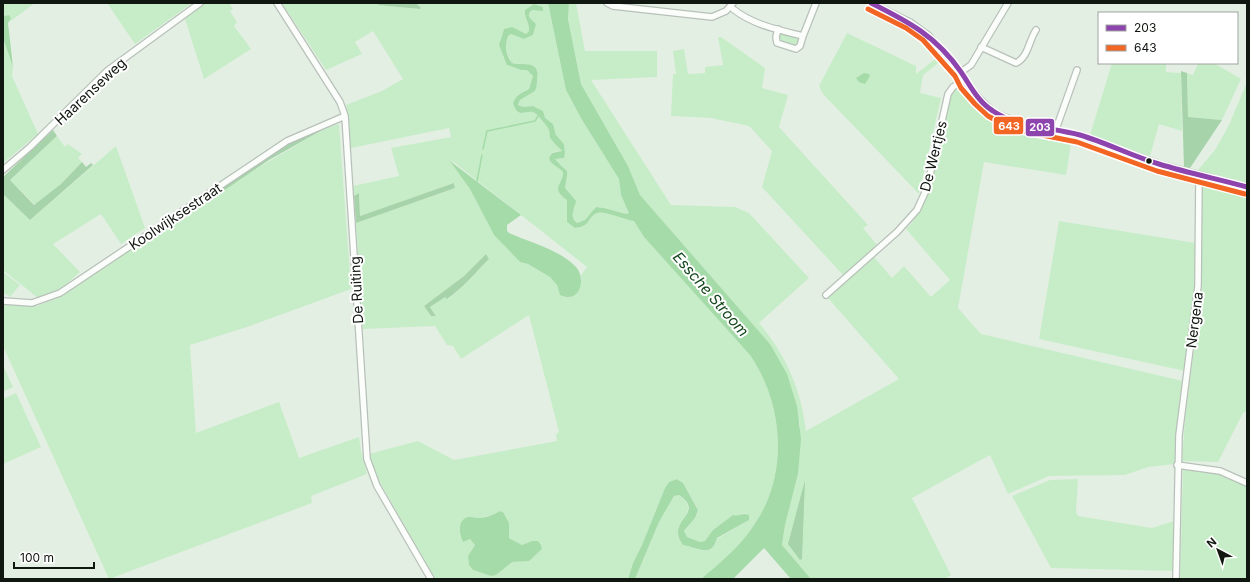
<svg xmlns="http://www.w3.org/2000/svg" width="1250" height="582" viewBox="0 0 1250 582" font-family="Inter,sans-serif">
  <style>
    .green { fill: #c7edc8; fill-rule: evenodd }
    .forest { fill: #a6d3a9 }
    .water { fill: #a5dba8 }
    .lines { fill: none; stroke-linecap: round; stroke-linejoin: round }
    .stream { stroke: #a5dba8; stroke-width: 1.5 }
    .minor-casing { stroke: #b8c1b9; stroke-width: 8 }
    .minor { stroke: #fbfdfb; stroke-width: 5.5 }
    .bus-1-casing { stroke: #fff; stroke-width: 8 }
    .bus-2-casing { stroke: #fff; stroke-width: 8 }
    .bus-1 { stroke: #8e44ad; stroke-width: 5 }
    .bus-2 { stroke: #f26522; stroke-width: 5 }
    .bus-dot { fill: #101610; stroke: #fff; stroke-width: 1.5 }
    .labels { text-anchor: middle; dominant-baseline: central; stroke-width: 4; stroke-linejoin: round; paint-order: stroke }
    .street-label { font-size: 14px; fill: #101610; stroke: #fff }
    .water-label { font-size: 15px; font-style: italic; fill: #14471b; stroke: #fff }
    .line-badge { stroke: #fff; stroke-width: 1.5 }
    .badge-label { font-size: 11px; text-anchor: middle; font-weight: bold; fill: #fff }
  </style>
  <rect width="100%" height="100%" fill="#e4efe4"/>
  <path class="green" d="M3,3H35L8,23L11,18L9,15L3,16Z
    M107,3H192L135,44Z
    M204,3H229L233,9L230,11L237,22L234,26L251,49L204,79L185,19Z
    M282,3H379V5L420,9L421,8L416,3H548L566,90L582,120L619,179L621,195L630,213L626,214L604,208L596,207L585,220L577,223C569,217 574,210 575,201L565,188C569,165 569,176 555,159L564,158L565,153L564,144L556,135L553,124L545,118L542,111L533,106L523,107L518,105L520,100L535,91C537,87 537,83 537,79C541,59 522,66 512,63C506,53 505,47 508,36L511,34L524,39L533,35L536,24L529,17V13L532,10H543V7L534,4L525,10C524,20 530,23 529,31L526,34L522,33L512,27L504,29L499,45L508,65L520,70H527L533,76L529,89C521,92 516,95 513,103C518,121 527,108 535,113C537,115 547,125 548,128C550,131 549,136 551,139C555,144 559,147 562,151L552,152L549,158C551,168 562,166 563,173C565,183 549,189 567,200V222L575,228C592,226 587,217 597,213C603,210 626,220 634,220L644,237L750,355C783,403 789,472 756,522C742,545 721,562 701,579H635L659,522L674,496L679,495C705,514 665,522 683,545C696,547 712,559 717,539L749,520V515L745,513L736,516L733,515L713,530L705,541L700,542L687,537L684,532L695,518L698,509L683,483L677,479L669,482L665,488L642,545L633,563L628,579H435L374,472L369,454L418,441L454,460L557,441L556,434L559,432L529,315L461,359L453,346L447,345L435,326L363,329L356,223L455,188V185L454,183L360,216L359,193L354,196L353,186L399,176L391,148L451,137L449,128L351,148L346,105L382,91L403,79L373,31L355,42L362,54L326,70ZM451,160L587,267L581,275C583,288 574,302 560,295L557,285L550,277L528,264L520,262L494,235L470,189ZM486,254L489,259C475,273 463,288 448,299L445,296L430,307L436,315L431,316L424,306L464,276ZM500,511L503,512L509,523V538L522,545L532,541H538L541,545L542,549L529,561L512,562L496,575L491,576L473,570L469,565L468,556L475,545L470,539L463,542C458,535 458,520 468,517C471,516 475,518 478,518C486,517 493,515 500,511Z
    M569,3H576L585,51H657V77L591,80L671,205L735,207L749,213L809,278L759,323C786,355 801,389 806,431L899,379L828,298L874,257L892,278L904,266L931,297L950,280L906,229C936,200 940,140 949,100L956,86C967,101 980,115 996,125C1008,134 1054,140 1071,144L1066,175L984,162L958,308L981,334L1183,381L1176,434L1175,464L1148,467L1125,475L1049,476L1008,494L990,455L912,498L951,575L944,579H811L782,545L785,525L798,474L800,424L770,344L640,195L628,166L581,84L568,19Z
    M781,33L798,38V44L795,46L780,42L778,39Z
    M847,33L916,66V74L939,56L942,60L923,75L920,93L941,98L919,194L823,94L819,86Z
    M718,37H721L765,68L762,88L788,95L779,127L868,225L863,228L877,245L843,275L762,187L772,151L749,126L711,118L671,116L673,74H676L673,51L684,49L688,74L705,73V67L723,65Z
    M3,38L13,67L12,76L38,134L3,163Z
    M1112,63H1166V72L1181,73L1182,131L1159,124L1150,156L1090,135Z
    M1198,63H1214L1241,79L1222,120L1188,117L1187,73L1193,75Z
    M1247,82V185L1197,171L1215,150L1229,125Z
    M339,124L351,289L247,327L190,345L196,433L279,402L299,458L359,437L361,451L367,474L311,496L312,503L109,579L3,346V305L37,306L58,298L188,209L324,129Z
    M57,136L65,147L68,144L82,154L78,158L82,162L61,184L35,205L10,180Z
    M116,146L145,228L121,244L101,214L53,244L80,272L62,288L38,298L3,270V194L30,220Z
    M1202,186L1247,197V411L1243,413L1218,462L1182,461L1185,419L1202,287Z
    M1059,221L1196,243L1194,298L1185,371L1039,339Z
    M3,272L20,285L10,297L3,292Z
    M3,365L13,387L3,392Z
    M16,393L41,447L3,464V399Z
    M1183,469L1218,474L1247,485V579H1180Z
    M1078,479L1076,512L1078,516L1152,528L1174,521L1173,571L1051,568L1012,496L1050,480Z"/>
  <path class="forest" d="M379,3H416L421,8L420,9L378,5Z
    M1181,71L1187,73L1188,117L1222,120L1190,168L1184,167Z
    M324,129L269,160L204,204L188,209L296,134Z
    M53,130L57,136L10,180L34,205L61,184L82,162L86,167L91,163L93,165L30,220L3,194V177Z
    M454,183L455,188L356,223L354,196L359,193L360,216Z
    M486,254L489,259C475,273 463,288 447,299L445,297L430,307L436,316H431L424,306L464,276Z
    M805,480L802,559L800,560L788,544Z"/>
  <path class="water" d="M548,3H569L568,19L581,84L628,166L640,195L770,344L787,374L797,406L801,439L798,474L785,525L782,545L811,579H791L764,548L733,579H701C721,562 742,545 756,522C789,472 783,403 750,355L644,237L634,221C627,220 602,210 597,213C587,217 592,226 575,228L567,222V200C549,188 564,183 563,173C562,167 551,167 549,158L552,153L562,151C559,147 554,144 551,139C549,137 550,134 549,130C548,127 538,115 535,113C527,108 518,121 513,103C516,95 521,93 529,89L533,76L527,70H521L507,65L499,45L504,29L512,27L526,34L529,31C530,23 524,19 525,10L534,4L543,7V11L532,10L529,13V17L536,24L533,35L524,39L511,34L508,36C505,46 505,54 512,63C522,66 541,59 537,79C537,83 537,87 535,91L520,100L518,105L523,107L533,106L543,111L545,118L553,124L556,135L564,144L565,153L564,158L555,159C569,176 569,164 565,188L576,201C574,210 569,217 577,223L585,220L596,207L604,208L626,214L629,213L621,195L619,179L582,120L566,90Z
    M9,15L11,18L8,23L13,67L3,38V16Z
    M864,73L869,74L870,76L865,84L859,82L856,78Z
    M450,161L521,215L507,225V231L509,233C529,242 559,250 574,265C588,277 580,305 560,295L557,285L550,277L528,264L520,262L494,235L470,189Z
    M677,479L683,483L698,510L695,518L684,531L687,537L700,542L705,541L713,530L733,515C738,517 743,512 749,515V520L717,538C712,559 697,547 683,545C664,520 707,514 679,495L674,496L659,522L635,579H628L633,563L642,545L665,488L669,482Z
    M500,511L503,512L509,523V538L522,545L532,541H538L541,545L542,549L529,561L512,562L496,575L491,576L473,570L469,565L468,556L475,545L470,539L463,542C459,535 457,520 468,517C471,516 475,518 478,518C486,518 493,515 500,511Z"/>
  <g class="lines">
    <path class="stream" d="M483,149L487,131L535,121L538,116
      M477,181L482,155"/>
    <g class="minor-casing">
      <path id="minor" d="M277,3L340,102L345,116L367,459L377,486L431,579
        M607,3L613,6L712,17L726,11L733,3
        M871,3L910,22L928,35L961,72L967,84L980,99L992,111L1002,116L1024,124L1079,135L1159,164L1247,187
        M733,9C753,25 779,30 803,36L816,3
        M778,29L776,37L777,43L796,49L800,46L803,36
        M981,47L1016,63C1028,58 1029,40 1036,30
        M961,72L971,65L1008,3
        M1056,129L1077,70
        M3,170L30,147L107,71L200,3
        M826,295L897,232L917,210L927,188L948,94L953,87L964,80
        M3,301L32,303L60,293L287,141L345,116
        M1177,465L1220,471L1247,483
        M1176,579L1179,435L1198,286L1199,175"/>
    </g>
    <use href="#minor" class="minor"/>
    <g class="bus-1-casing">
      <path id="bus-1" d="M871,3C909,22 936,36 961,72C970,85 978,102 993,111C1018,128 1051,127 1080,135C1107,143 1132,156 1159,164C1188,173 1218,179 1247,187"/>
    </g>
    <g class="bus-2-casing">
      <path id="bus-2" d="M868,9L906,28L923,40L955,76L961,88L975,104L988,116L999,122L1022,131L1077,142L1157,171L1245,194"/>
    </g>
    <use href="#bus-1" class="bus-1"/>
    <use href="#bus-2" class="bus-2"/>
  </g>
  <circle class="bus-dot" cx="1149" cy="161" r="3.5"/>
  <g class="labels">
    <g class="street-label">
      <text transform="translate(90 91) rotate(-43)">Haarenseweg</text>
      <text transform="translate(933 156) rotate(-76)">De Wertjes</text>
      <text transform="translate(175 216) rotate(-34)">Koolwijksestraat</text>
      <text transform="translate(356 290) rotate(-93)">De Ruiting</text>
      <text transform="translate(1194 320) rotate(-83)">Nergena</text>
    </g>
    <g class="water-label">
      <text transform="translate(711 294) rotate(49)">Essche Stroom</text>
    </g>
  </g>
  <g class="line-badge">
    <rect x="993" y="116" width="31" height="19" rx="4" fill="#f26522"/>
    <rect x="1025" y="118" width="30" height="19" rx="4" fill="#8e44ad"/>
  </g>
  <g class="badge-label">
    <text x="1009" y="130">643</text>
    <text x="1040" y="131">203</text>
  </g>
  <rect width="1250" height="582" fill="none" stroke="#101610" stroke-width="8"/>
  <rect x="1098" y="12" width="140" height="52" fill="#ffffff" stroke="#9fa29f"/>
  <rect x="1106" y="25" width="20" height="6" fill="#8e44ad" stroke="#9fa29f"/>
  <text x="1134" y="32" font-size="12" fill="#101610">203</text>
  <rect x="1106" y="45" width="20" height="6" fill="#f26522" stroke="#9fa29f"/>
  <text x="1134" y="52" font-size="12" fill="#101610">643</text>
  <g transform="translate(1218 550) rotate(319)" stroke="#ffffff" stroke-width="3" paint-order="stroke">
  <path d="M0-3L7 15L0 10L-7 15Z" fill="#101610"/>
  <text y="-6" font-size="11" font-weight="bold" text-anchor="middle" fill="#101610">N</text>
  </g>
  <path d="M14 562v6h80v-6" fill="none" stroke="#101610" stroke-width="2"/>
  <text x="20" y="562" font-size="12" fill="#101610" stroke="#ffffff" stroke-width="3" paint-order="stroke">100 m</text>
</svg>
